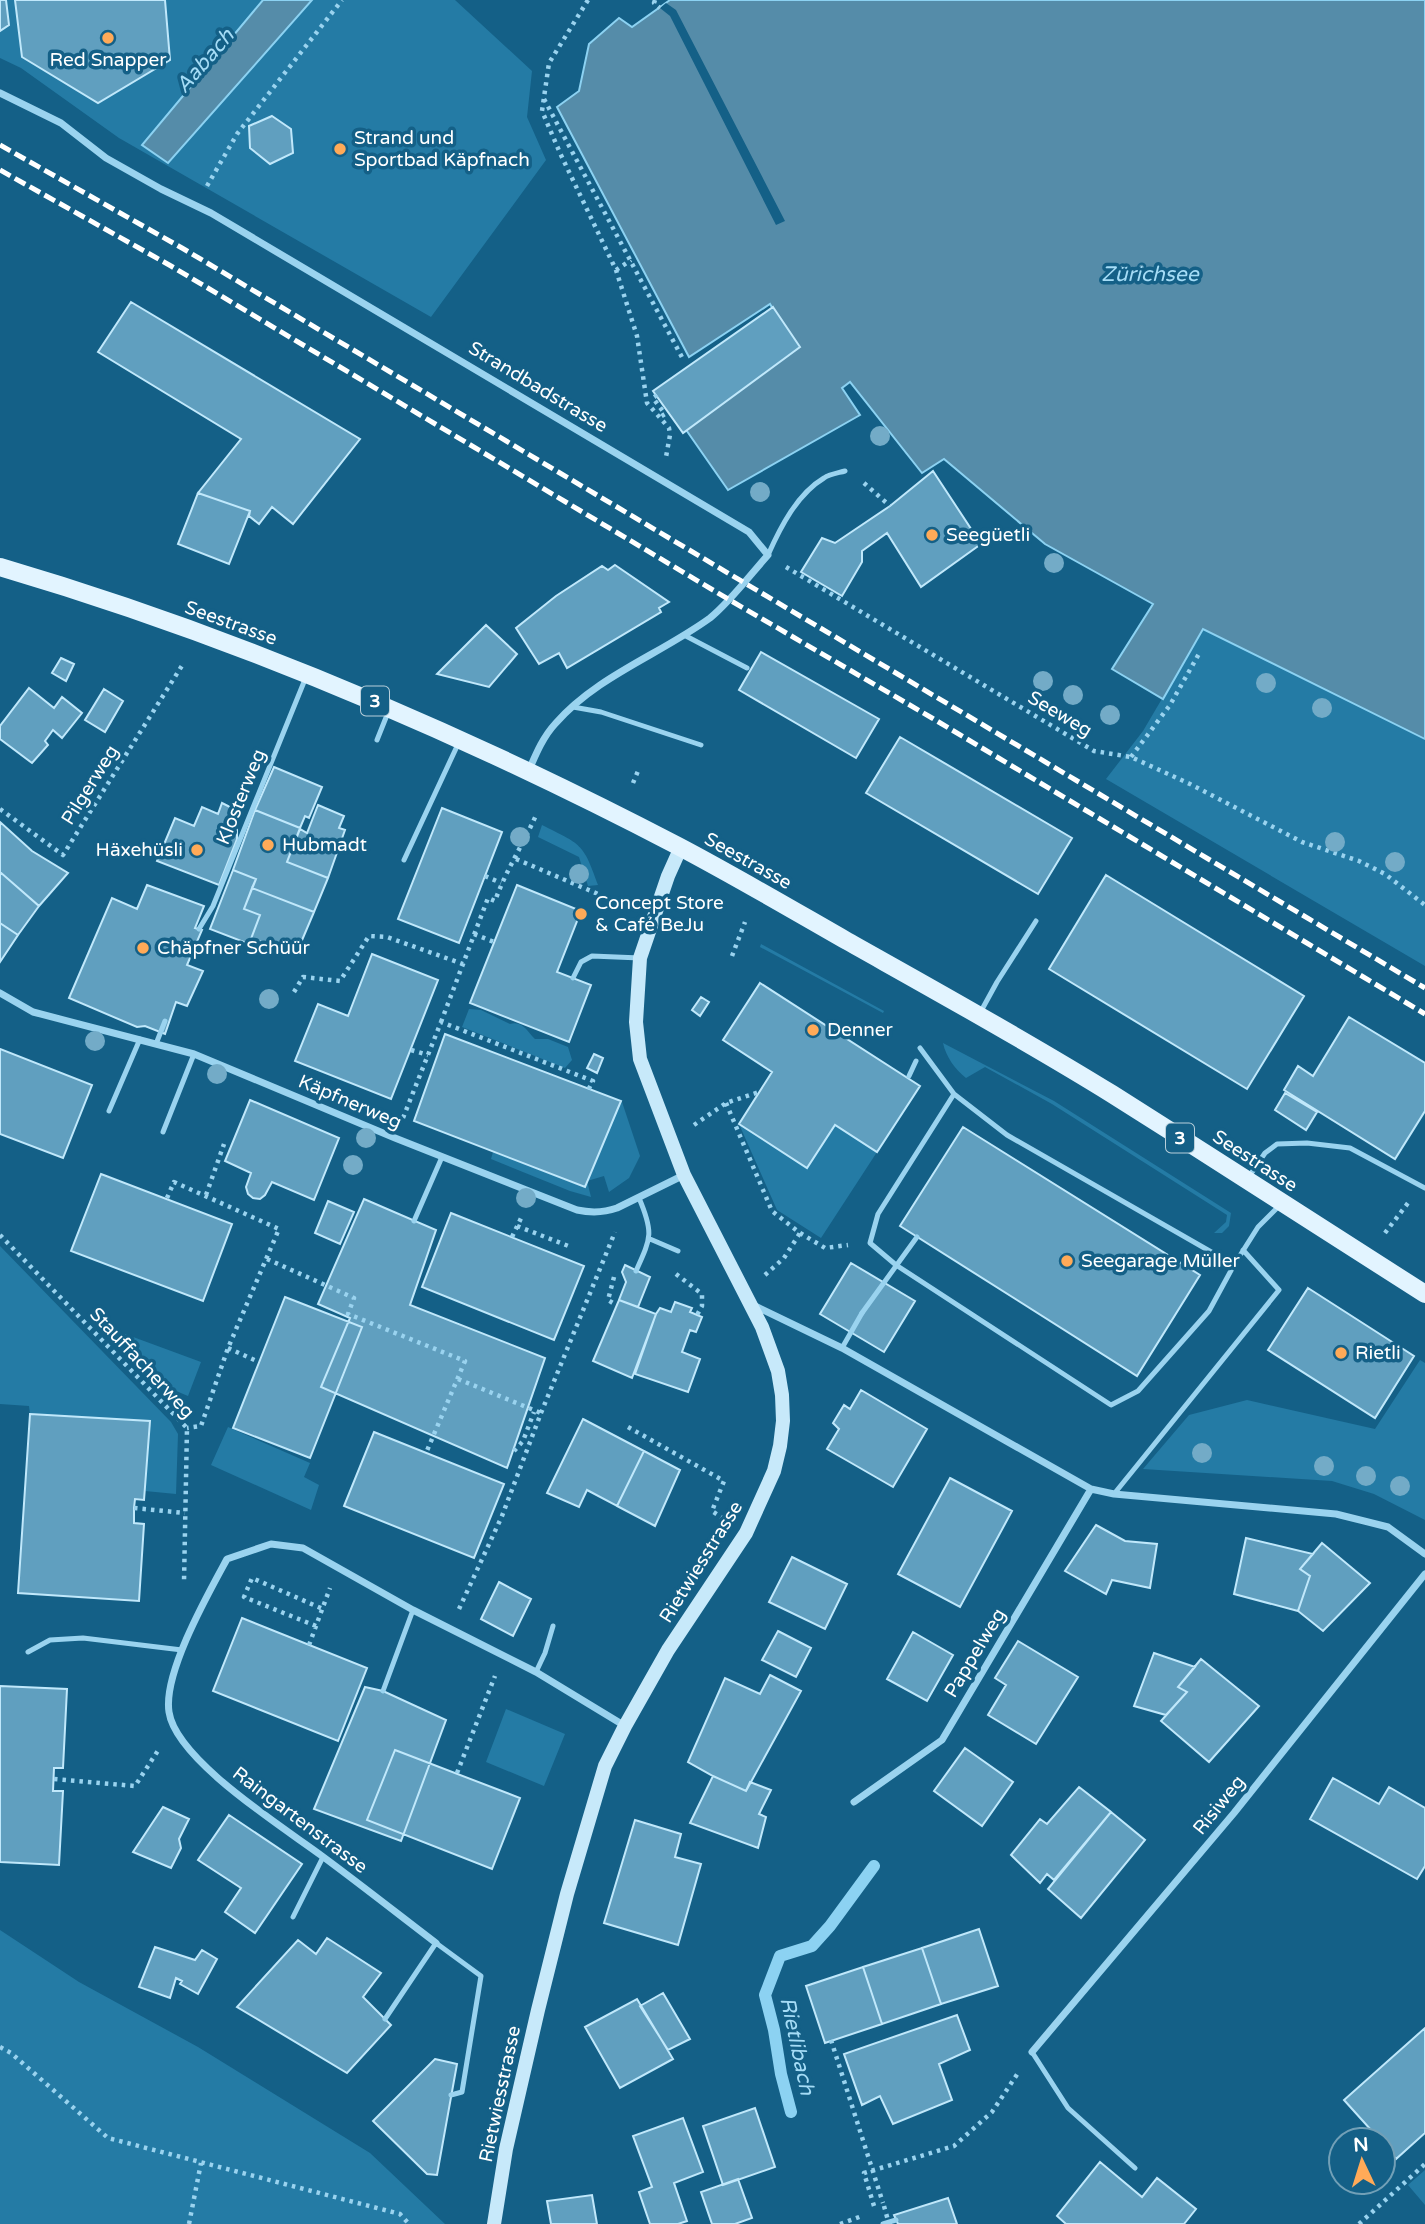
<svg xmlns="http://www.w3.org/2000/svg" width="1425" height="2224" viewBox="0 0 1425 2224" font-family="'Varela Round',sans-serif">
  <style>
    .green { fill: #247ba5 }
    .water { fill: #558ca9; stroke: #8cd2f2; stroke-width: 2 }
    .pier { fill: #146087 }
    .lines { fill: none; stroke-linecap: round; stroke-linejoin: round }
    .stream { stroke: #8cd2f2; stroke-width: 12 }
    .building { fill: #609fbf; stroke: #c0e8fb; stroke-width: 2 }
    .path { stroke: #9ad3ef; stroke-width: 4.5; stroke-dasharray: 3.5 5; stroke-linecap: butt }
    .service { stroke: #9ad3ef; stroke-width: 5 }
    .minor { stroke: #9ad3ef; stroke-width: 7 }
    .secondary { stroke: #c7e9fa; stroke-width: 14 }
    .primary { stroke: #e2f4ff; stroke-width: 18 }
    .rail { stroke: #fff; stroke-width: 5; stroke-dasharray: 12 5; stroke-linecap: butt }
    .path-bridge { stroke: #9ad3ef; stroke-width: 4.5; stroke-dasharray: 3.5 5; stroke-linecap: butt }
    .service-bridge { stroke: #9ad3ef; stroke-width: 5 }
    .tree { fill: #73abc7 }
    .poi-dot { fill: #ffaa58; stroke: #146087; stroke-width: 2.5 }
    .labels { text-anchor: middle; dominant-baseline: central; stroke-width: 7; stroke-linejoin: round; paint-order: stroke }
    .shield { fill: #146087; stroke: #b8cfdb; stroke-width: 2 }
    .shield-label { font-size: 18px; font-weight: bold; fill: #fff }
    .poi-label { font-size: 19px; fill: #fff; stroke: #146087; text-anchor: start }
    .street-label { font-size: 19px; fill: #fff; stroke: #146087 }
    .water-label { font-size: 21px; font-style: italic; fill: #a5dcf6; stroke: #146087 }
  </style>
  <rect width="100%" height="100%" fill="#146087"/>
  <path class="green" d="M0,0H455L532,71L527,117L546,160L431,317L119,138L21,68L0,58Z
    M1203,629L1425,739V966L1106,779L1143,731Z
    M542,825C581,845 583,842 598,885L588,886L579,857L538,837Z
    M761,944L884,1011L883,1013L760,947Z
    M469,1009L481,1010L510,1024C522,1020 527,1031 535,1039H548L568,1047L572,1060L565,1068L462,1027Z
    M943,1043L1054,1101L1231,1213L1229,1226L1222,1233H1214L1226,1222L1227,1215L1052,1104L985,1067L966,1078C955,1069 946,1057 943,1043Z
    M621,1099L640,1156L629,1178L609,1192L604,1176L587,1181L591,1197L570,1191L491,1159L493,1152L584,1187Z
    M739,1124L807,1168L835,1125L877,1152L821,1238L777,1210Z
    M0,1246L171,1422L178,1434L176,1494L145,1491L149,1421L30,1414L29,1406L0,1404Z
    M125,1334L201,1362L188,1396L157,1383L120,1346Z
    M1420,1360L1425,1363V1520L1374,1494L1332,1481L1143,1469L1189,1415L1247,1400L1375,1429Z
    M228,1427L310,1463L304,1477L319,1485L311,1510L211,1465Z
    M506,1709L565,1734L544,1786L486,1762Z
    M0,1930L79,1982L198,2047L370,2153L445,2224H0Z
    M1425,2170V2205L1408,2185Z"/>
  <path class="water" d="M263,0H312L168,163L142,145Z
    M670,0H1425V739L1203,629L1163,699L1112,669L1153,604L1045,544L944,459L922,473L850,382L842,388L860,415L728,490L666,401L779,319L770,304L689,357L557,107L579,91L589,44L619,18L632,27Z"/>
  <path class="pier" d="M666,3L676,10L785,221L776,225L670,16L660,8Z"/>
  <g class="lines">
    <path class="stream" d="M791,2112L781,2074L774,2030L765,1995L780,1956L812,1946L830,1926L874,1866"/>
  </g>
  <path class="building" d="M0,0H6L9,25L0,31Z
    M15,0H165L170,60L98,103L22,57Z
    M272,116L291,129L293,153L270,164L250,148L249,126Z
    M131,302L360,439L293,524L272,507L259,524L249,516L250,511L198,493L241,439L98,352Z
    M773,307L800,347L683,433L653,391Z
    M933,471L981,544L921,587L887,533L862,551V562L842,596L801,572L822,538L835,543L890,506Z
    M198,493L250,511L229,564L178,544Z
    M615,565L669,602L659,608L661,612L567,668L559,653L539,664L516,628L556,596L602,566L608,570Z
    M486,625L517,654L489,687L437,674Z
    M761,652L879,719L856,758L739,690Z
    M61,658L74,664L66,681L52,673Z
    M29,688L54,708L62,697L82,713L62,738L53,730L45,741L48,745L32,763L0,739V726Z
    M104,689L123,701L105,732L85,720Z
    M900,737L1072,838L1038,894L866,793Z
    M274,767L322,787L309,818L305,816L300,828L255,810Z
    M222,803L234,809L231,818L237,820V839L219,885L157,861L175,818L194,826L202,807L218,814Z
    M318,805L344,816L339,828L345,830L328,878L287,862L300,829L307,833Z
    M442,808L502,832L459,943L398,919Z
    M255,810L300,828L287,862L328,878L314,912L252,888L256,879L233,870Z
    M0,822L32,851L68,873L39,906L0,872Z
    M233,870L256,879L244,909L260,915L249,944L210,929Z
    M0,872L39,906L18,935L0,923Z
    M1106,875L1304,996L1247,1089L1049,969Z
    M147,885L204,906L195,928L202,930L187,965L203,971L187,1006L176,1002L165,1034L145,1026L137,1027L69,998L112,898L137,909Z
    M517,885L581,911L557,972L591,985L569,1042L470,1003Z
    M252,888L314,912L297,952L251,939L260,915L244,909Z
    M0,923L18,935L0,962Z
    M372,954L438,980L391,1099L295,1061L318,1004L348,1016Z
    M760,983L920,1086L877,1152L835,1125L807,1168L739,1124L772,1072L723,1040Z
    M701,997L709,1002L700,1016L692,1010Z
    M1349,1017L1425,1063V1111L1395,1159L1284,1090L1298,1066L1313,1076Z
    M445,1034L621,1101L585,1187L414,1121Z
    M0,1049L92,1085L63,1158L0,1134Z
    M594,1054L603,1058L597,1073L587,1068Z
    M1285,1093L1317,1112L1306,1130L1275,1110Z
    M250,1100L339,1138L314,1200L272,1182L265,1195L260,1199L253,1198L248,1194L246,1187L251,1173L225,1161Z
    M963,1127L1200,1275L1137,1376L900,1226Z
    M101,1174L232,1224L203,1301L71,1251Z
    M364,1199L436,1230L410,1305L545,1358L507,1468L321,1387L350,1318L318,1304Z
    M328,1201L354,1212L340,1244L315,1233Z
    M451,1213L584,1266L554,1340L422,1287Z
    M851,1263L915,1301L884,1352L820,1314Z
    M625,1265L650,1277L638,1307L619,1300L626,1282L622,1272Z
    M1308,1288L1414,1356L1375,1418L1268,1350Z
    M285,1297L362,1327L310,1458L233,1428Z
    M619,1300L656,1314L632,1378L593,1361Z
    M675,1302L692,1308L690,1312L702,1317L696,1332L690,1330L682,1352L700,1359L688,1392L635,1374L656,1314L660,1308L671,1312Z
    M861,1390L927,1429L893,1487L827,1449L839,1429L833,1423L844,1405L850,1409Z
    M30,1414L150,1421L144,1500L135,1499L134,1508V1523L144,1524L139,1601L18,1593Z
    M583,1419L644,1451L617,1506L587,1490L579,1507L547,1493Z
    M374,1432L504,1484L474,1558L344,1506Z
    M644,1451L680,1470L655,1526L617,1506Z
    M950,1478L1012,1511L960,1607L898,1574Z
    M1096,1525L1125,1541L1157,1544L1150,1588L1112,1580L1106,1594L1065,1571Z
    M1246,1538L1313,1554L1300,1569L1310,1576L1298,1611L1234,1594Z
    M1322,1543L1370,1583L1323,1631L1298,1611L1310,1576L1300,1569Z
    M792,1557L847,1584L825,1629L769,1602Z
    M499,1582L531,1599L513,1636L481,1619Z
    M242,1618L367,1668L338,1741L213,1691Z
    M778,1631L811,1648L796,1677L762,1660Z
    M913,1632L953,1655L927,1701L887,1679Z
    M1018,1641L1078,1677L1036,1744L988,1715L1006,1685L995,1678Z
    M1154,1653L1195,1667L1178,1687L1187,1692L1166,1715L1134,1706Z
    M1201,1659L1259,1706L1209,1762L1161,1721L1187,1692L1178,1687Z
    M770,1675L801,1691L746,1791L713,1776L688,1762L725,1678L760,1694Z
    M0,1686L67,1689L63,1768H54L53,1791H63L59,1865L0,1862Z
    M365,1687L383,1691L446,1720L401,1841L314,1809Z
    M965,1748L1013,1782L982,1826L934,1791Z
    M395,1750L520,1798L492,1869L367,1820Z
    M713,1776L746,1791L750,1782L771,1790L759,1814L766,1817L758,1848L690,1823Z
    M1333,1778L1379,1804L1389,1787L1425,1808V1866L1417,1879L1310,1819Z
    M1079,1787L1111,1812L1054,1880L1047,1874L1040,1883L1011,1855L1040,1819L1047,1824Z
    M163,1807L189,1819L179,1839L181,1848L171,1868L133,1852Z
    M1111,1812L1145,1840L1081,1918L1048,1889Z
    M229,1815L302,1864L255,1933L225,1912L241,1888L198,1860Z
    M635,1820L681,1834L675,1857L701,1864L678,1945L604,1923Z
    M979,1929L998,1986L941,2004L922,1948Z
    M327,1938L381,1973L363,1997L391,2025L347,2073L237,2007L298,1940L316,1954Z
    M155,1947L195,1960L202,1950L217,1959L198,1994L180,1984L182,1981L176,1978L170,1998L139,1987Z
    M922,1948L941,2004L882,2024L863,1967Z
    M863,1967L882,2024L825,2043L806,1986Z
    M663,1993L690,2039L668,2050L640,2006Z
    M637,1999L673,2059L620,2088L585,2027Z
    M957,2015L970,2050L939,2064L952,2100L893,2124L880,2096L862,2105L844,2054Z
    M1425,2028V2133L1396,2159L1383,2144V2140H1380L1344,2100Z
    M435,2059L457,2064L437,2175L427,2174L373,2121Z
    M755,2108L775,2167L723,2185L703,2126Z
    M683,2118L703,2172L674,2183L687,2221L678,2224H650L639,2192L652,2187L633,2136Z
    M1100,2162L1142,2197L1157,2178L1196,2209L1184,2224H1066L1057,2216Z
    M738,2179L752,2218L735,2224H712L701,2192Z
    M592,2195L597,2224H551L547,2201Z
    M948,2198L957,2224H898L894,2215Z"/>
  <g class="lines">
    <path class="path" d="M588,0L549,63L542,111L560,153L616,270L637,336L647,403L669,428L670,435L666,457
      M655,0L654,3L660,8
      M544,99L684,361
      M207,186L237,134L342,0
      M616,270L631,260
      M657,395L653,398L665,414L660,417
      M864,483L890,506
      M786,567L1094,751L1131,757L1190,784L1302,842L1359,861L1385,874L1425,905
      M1131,757L1170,705L1200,652
      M633,783L638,771
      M0,809L63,855L183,664
      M516,859L612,900
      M485,876L501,883
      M474,934L494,942
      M732,956L745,922
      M294,992L303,977L340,981L369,936L387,937L463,964
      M441,1022L488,898L495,901C506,870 524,843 537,813
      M411,1050L428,1055
      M726,1103L772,1211L800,1233L825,1248L848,1245
      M403,1118L441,1022L593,1081L588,1090
      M694,1125L726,1103L759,1092
      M206,1195L224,1144
      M167,1198L174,1182L279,1229L228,1348L201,1426L187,1428
      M517,1226L571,1247
      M1385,1233L1408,1203
      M0,1235L187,1428L184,1582
      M512,1237L523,1214
      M267,1259L354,1298L348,1314L465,1361L426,1453
      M676,1274L702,1294V1306L697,1315
      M765,1275L784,1258L800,1233
      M614,1277L608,1300L616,1305
      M228,1348L259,1362
      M458,1379L541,1413
      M628,1427L724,1481L712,1511L724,1519
      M514,1451L523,1441L534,1412
      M134,1508L185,1513
      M459,1609L502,1516L541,1413L615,1232
      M316,1626L244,1597L252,1578L323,1609
      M309,1645L330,1588
      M457,1773L495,1676
      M54,1779L135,1786L159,1749
      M831,2040L883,2203
      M0,2047L11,2053L108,2138L400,2214L409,2224
      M874,2206L864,2173L954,2146L992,2112L1018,2073
      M189,2224L201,2163
      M840,2224L862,2216
      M1359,2224L1425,2164"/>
    <path class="service" d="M768,555C780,528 797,494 824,478C830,474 838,473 845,471
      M684,635L747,668
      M573,707L601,712L701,745
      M377,740L389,710
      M404,860L459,742
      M199,929L213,906L306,677
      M573,978L581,962L592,956L640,958
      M980,1013L997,982L1036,921
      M156,1044L165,1021
      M920,1048L954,1094L1007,1135L1234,1265
      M909,1076L916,1061
      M954,1094L878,1214L870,1243L896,1265L1111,1405L1138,1391L1209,1311L1234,1265L1258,1227L1279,1206
      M109,1111L140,1039
      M163,1132L194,1054
      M1248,1178L1265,1153L1277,1144L1307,1143L1350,1148L1425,1188
      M414,1221L442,1157
      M650,1239L678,1251
      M636,1271C651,1238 654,1233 639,1198
      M842,1348L862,1313
      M1114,1494L1279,1290L1243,1250
      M28,1652L50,1640L83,1638L182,1650
      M536,1672L545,1653L553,1626
      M383,1691L413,1610
      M293,1917L323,1857
      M385,2019L436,1943L481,1976L462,2092L451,2095
      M1032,2052L1068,2108L1135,2168
      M883,2224L896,2220"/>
    <path class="minor" d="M0,93L61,123L106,158L161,189L211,213L749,532L768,555C751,574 729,603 710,618C659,655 597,676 555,724C543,737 536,754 529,770
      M0,993L33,1012L194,1054L395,1138L577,1210C591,1213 603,1213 617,1208L684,1175
      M753,1305L842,1348L1091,1489L1114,1494L1336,1514L1388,1527L1425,1554
      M854,1802L942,1740L1091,1489
      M436,1943C398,1914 360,1884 322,1856C283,1827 176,1760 169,1712C163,1673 208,1594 227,1559L271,1544L303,1548L413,1610L536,1672L625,1726
      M1032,2052L1234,1813L1425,1574"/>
    <path class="secondary" d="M494,2224L506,2149L538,2010L567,1894L605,1766L625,1726L668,1650L746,1533L774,1471L780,1446L783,1421L782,1395L778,1371L762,1327L684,1175L640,1059L636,1022L640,958L668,876L681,847"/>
    <path class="primary" d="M0,567C235,636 461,733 678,846C735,876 791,909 847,941C936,991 1025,1040 1112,1094C1217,1160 1321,1228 1425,1294"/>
    <path class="rail" d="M0,145L182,248L1425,988
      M0,170L171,266L728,599L932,718L1425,1014"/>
    <path class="path-bridge" d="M884,2206L889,2224"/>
    <path class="service-bridge" d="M862,1313L917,1237"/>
  </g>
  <g class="tree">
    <circle cx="880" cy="436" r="10"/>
    <circle cx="760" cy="492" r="10"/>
    <circle cx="1054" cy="563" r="10"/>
    <circle cx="1043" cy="681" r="10"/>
    <circle cx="1266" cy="683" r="10"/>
    <circle cx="1073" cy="695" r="10"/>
    <circle cx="1322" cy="708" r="10"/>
    <circle cx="1110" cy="715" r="10"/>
    <circle cx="520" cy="837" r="10"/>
    <circle cx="1335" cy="842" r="10"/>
    <circle cx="1395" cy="862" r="10"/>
    <circle cx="579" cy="874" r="10"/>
    <circle cx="269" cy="999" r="10"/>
    <circle cx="95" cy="1041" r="10"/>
    <circle cx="217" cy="1074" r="10"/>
    <circle cx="366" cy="1138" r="10"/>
    <circle cx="353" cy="1165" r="10"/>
    <circle cx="526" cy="1198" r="10"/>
    <circle cx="1202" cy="1453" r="10"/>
    <circle cx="1324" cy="1466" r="10"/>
    <circle cx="1366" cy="1476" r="10"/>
    <circle cx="1400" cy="1486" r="10"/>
  </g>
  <g class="poi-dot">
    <circle cx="108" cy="38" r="7"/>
    <circle cx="340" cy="149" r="7"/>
    <circle cx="932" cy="535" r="7"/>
    <circle cx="268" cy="845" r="7"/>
    <circle cx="197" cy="850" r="7"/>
    <circle cx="581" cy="914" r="7"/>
    <circle cx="143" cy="948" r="7"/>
    <circle cx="813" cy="1030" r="7"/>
    <circle cx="1067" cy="1261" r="7"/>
    <circle cx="1341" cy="1353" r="7"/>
  </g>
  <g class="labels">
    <g class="shield">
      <rect x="361" y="686.5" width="28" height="29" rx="5"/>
      <rect x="1166" y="1123.5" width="28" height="29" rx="5"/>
    </g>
    <g class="shield-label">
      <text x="375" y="701">3</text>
      <text x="1180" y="1138">3</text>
    </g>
    <g class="poi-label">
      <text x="108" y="60" text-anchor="middle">Red Snapper</text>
      <text x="354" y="138">Strand und<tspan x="354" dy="22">Sportbad Käpfnach</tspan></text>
      <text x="946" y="535">Seegüetli</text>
      <text x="282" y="845">Hubmadt</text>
      <text x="183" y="850" text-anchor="end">Häxehüsli</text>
      <text x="595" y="903">Concept Store<tspan x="595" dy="22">&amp; Café BeJu</tspan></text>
      <text x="157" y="948">Chäpfner Schüür</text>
      <text x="827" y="1030">Denner</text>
      <text x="1081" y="1261">Seegarage Müller</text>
      <text x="1355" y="1353">Rietli</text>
    </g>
    <g class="street-label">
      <text transform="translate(538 387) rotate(31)">Strandbadstrasse</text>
      <text transform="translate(231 623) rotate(20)">Seestrasse</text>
      <text transform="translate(1060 714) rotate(31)">Seeweg</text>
      <text transform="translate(90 785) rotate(-58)">Pilgerweg</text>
      <text transform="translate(241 797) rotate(-68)">Klosterweg</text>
      <text transform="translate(748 861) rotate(29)">Seestrasse</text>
      <text transform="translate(350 1102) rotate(23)">Käpfnerweg</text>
      <text transform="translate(1255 1161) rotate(33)">Seestrasse</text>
      <text transform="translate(142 1363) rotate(47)">Stauffacherweg</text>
      <text transform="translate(701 1562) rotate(-58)">Rietwiesstrasse</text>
      <text transform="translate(975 1653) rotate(-59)">Pappelweg</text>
      <text transform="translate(1219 1805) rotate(-51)">Risiweg</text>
      <text transform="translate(300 1820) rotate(37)">Raingartenstrasse</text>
      <text transform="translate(500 2094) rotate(-78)">Rietwiesstrasse</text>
    </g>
    <g class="water-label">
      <text transform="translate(205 61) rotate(-49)">Aabach</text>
      <text x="1150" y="274">Zürichsee</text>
      <text transform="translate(797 2046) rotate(78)">Rietlibach</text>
    </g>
  </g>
  <g transform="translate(1362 2161) rotate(356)"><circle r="33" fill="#146087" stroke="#72a0b7" stroke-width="2"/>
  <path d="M0-5L12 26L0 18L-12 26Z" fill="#ffaa58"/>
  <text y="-10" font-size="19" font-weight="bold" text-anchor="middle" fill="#ffffff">N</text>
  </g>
</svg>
